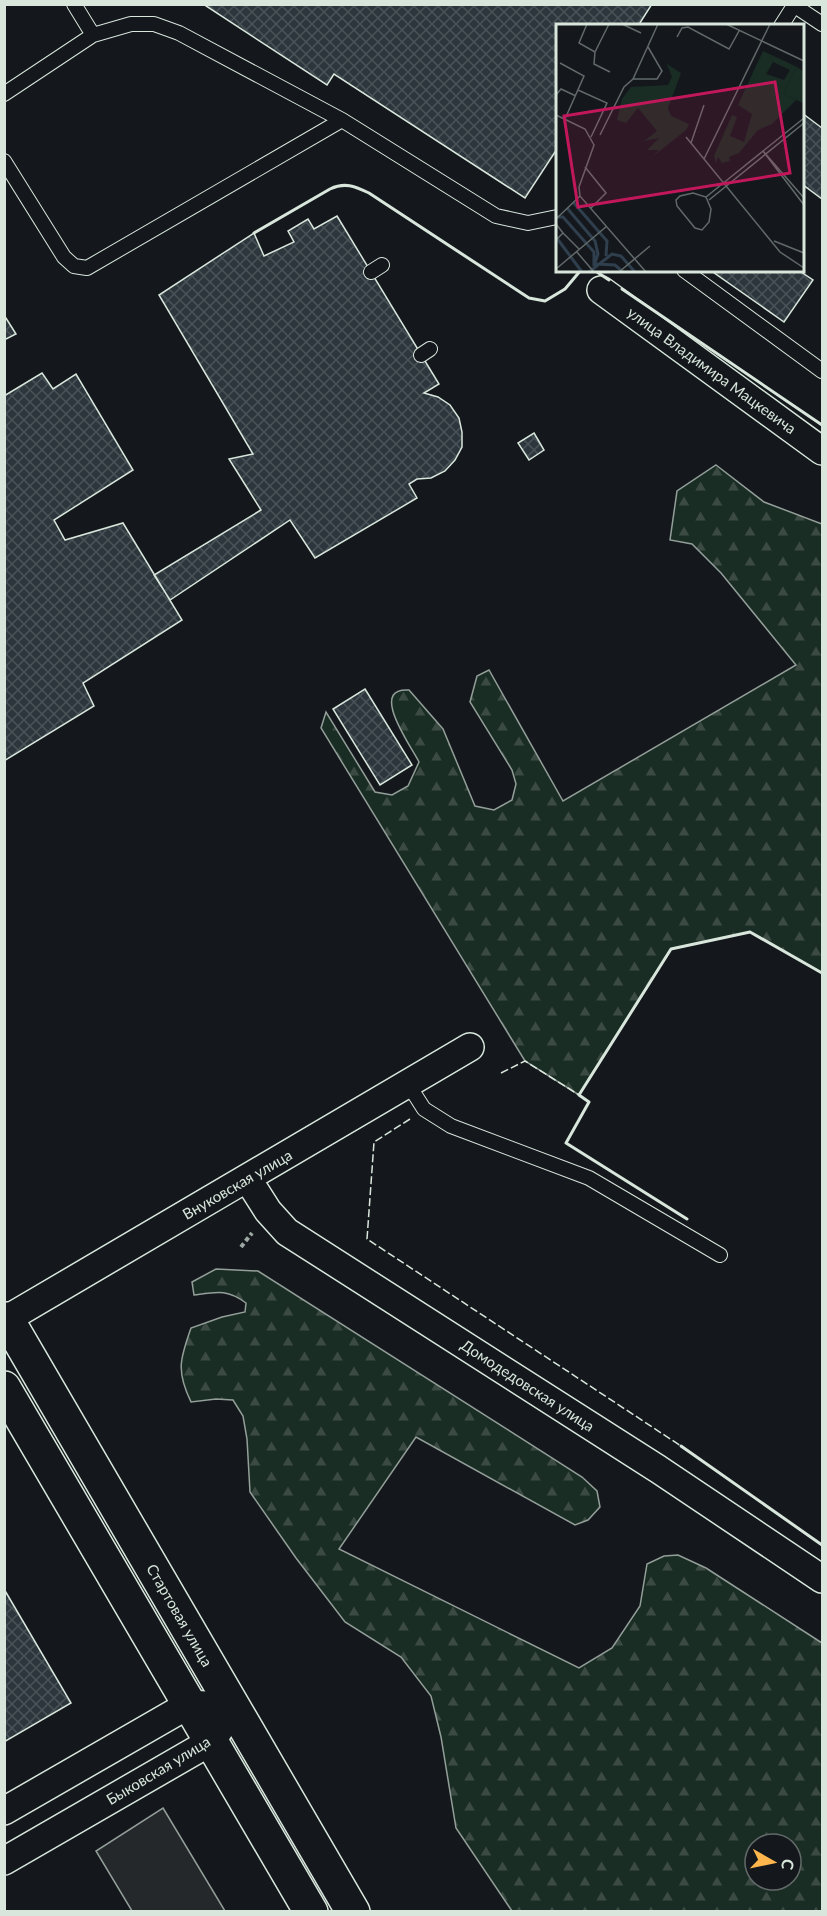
<svg xmlns="http://www.w3.org/2000/svg" width="827" height="1916" viewBox="0 0 827 1916" font-family="Lato,sans-serif">
  <style>
    .forest { fill: url(#forest-firs); stroke: #939e99; stroke-width: 1.5; fill-rule: evenodd }
    .parking { fill: #24282b; stroke: #939e99; stroke-width: 1.5 }
    .building { fill: url(#building-cross-hatch); stroke: #d8e6dc; stroke-width: 1.5 }
    .lines { fill: none; stroke-linecap: round; stroke-linejoin: round }
    .lane-casing { stroke: #d8e6dc; stroke-width: 16 }
    .street-casing { stroke: #d8e6dc; stroke-width: 30 }
    .secondary-casing { stroke: #d8e6dc; stroke-width: 36 }
    .path { stroke: #9da8a2; stroke-width: 4; stroke-dasharray: 4.5 3; stroke-linecap: butt }
    .lane { stroke: #14181c; stroke-width: 14 }
    .street { stroke: #14181c; stroke-width: 27 }
    .secondary { stroke: #14181c; stroke-width: 33 }
    .fence { stroke: #d8e6dc; stroke-width: 1.5; stroke-dasharray: 8 3; stroke-linecap: butt }
    .wall { stroke: #d8e6dc; stroke-width: 3 }
    .labels { text-anchor: middle; dominant-baseline: central; stroke-width: 4.5; stroke-linejoin: round; paint-order: stroke }
    .street-label { font-size: 15px; fill: #d8e6dc; stroke: #14181c }
    .inset-river { fill: none; stroke: #2f3f4d; stroke-width: 3 }
    .inset-road { fill: none; stroke: #626a69; stroke-width: 1.5 }
    .view { fill: #c2185b; fill-opacity: 0.15; stroke: #c2185b; stroke-width: 3 }
    .inset-edge { fill: none; stroke: #d8e6dc; stroke-width: 3 }
  </style>
  <defs>
    <pattern id="forest-firs" width="22" height="20" patternUnits="userSpaceOnUse" patternTransform="scale(1.5)"><rect width="22" height="20" fill="#1a2d24"/><path d="M5 1l3.5 6h-7zM16 11l3.5 6h-7z" fill="#3b4b43"/></pattern>
    <pattern id="building-cross-hatch" width="8" height="8" patternUnits="userSpaceOnUse" patternTransform="scale(1.5)"><rect width="8" height="8" fill="#2c363c"/><path d="M0 0l8 8M0 8l8-8" fill="none" stroke="#4a5358"/></pattern>
  </defs>
  <rect width="100%" height="100%" fill="#14181c"/>
  <path class="forest" d="M716,465L764,502L822,524V973L750,932L671,949L579,1095L525,1061L321,728L326,712L375,792L392,795L408,786L419,762C411,746 368,687 409,690L443,729L475,806L494,810L512,800L516,784L512,770L470,702L477,676L489,670L563,801L796,665L721,573L692,544L670,540L677,491Z
    M216,1269L258,1271L582,1477L597,1491L600,1507L588,1520L575,1525L416,1437L339,1549L579,1668L612,1648L640,1606L647,1564L664,1556L678,1555L706,1568L822,1643V1911H512L456,1828L441,1737L431,1696L401,1657L345,1622L296,1558L250,1492L247,1439L243,1416L233,1400L216,1399L191,1402C176,1371 180,1359 191,1328L222,1317L245,1312L246,1303C227,1289 217,1292 194,1295L192,1282ZM755,1844H791V1880H755Z"/>
  <path class="parking" d="M163,1808L225,1911H132L96,1851Z"/>
  <path class="building" d="M203,4H652L638,26H557V149L525,198L334,74L327,85Z
    M802,113L822,128V199L802,184Z
    M337,216L439,384L424,393L438,397L450,405L459,418L462,432V447L455,460L445,471L431,478L417,479L409,484L417,498L315,558L290,520L170,600L154,575L261,510L229,459L253,454L159,295L254,233L264,256L294,242L288,231L308,219L314,229Z
    M710,270H798L813,280L784,322Z
    M4,315L16,334L4,340Z
    M42,373L53,389L76,374L133,470L54,520L65,540L123,523L182,620L83,683L94,706L4,761V396Z
    M534,433L544,450L529,460L518,443Z
    M365,689L412,765L380,785L333,709Z
    M4,1589L71,1703L4,1742Z"/>
  <g class="lines">
    <g class="lane-casing">
      <path id="lane" d="M795,6L822,24
        M781,26L795,4
        M93,35L131,24H154L179,33L342,120L496,216L528,223L557,217
        M4,94L93,35L74,4
        M4,161L64,257L74,266L87,268L342,120
        M684,270L822,371
        M371,272L382,265
        M421,355L430,349
        M408,1084L424,1109L451,1126L589,1178L720,1255"/>
    </g>
    <g class="street-casing">
      <path id="street" d="M601,290L822,451
        M247,1178L268,1211L287,1232L658,1469L822,1579
        M7,1319L470,1047
        M4,1811L190,1704L234,1707L212,1741L4,1861"/>
    </g>
    <g class="secondary-casing">
      <path id="secondary" d="M4,1320L7,1319L353,1912
        M4,1388L311,1912"/>
    </g>
    <path class="path" d="M241,1247L252,1233"/>
    <use href="#lane" class="lane"/>
    <use href="#street" class="street"/>
    <use href="#secondary" class="secondary"/>
    <path class="fence" d="M501,1073L525,1061L579,1095
      M410,1119L374,1142L367,1239L681,1446"/>
    <path class="wall" d="M254,233L330,189C345,182 354,186 369,193L529,298L545,301L565,289L581,270
      M594,270L609,280
      M622,289L822,425
      M687,1219L566,1143L589,1102L579,1095L671,949L750,932L822,973
      M681,1446L822,1545"/>
  </g>
  <g class="labels">
    <g class="street-label">
      <text transform="translate(712 370) rotate(36)">улица Владимира Мацкевича</text>
      <text transform="translate(237 1184) rotate(-30)">Внуковская улица</text>
      <text transform="translate(528 1385) rotate(33)">Домодедовская улица</text>
      <text transform="translate(180 1615) rotate(60)">Стартовая улица</text>
      <text transform="translate(158 1770) rotate(-31)">Быковская улица</text>
    </g>
  </g>
  <g transform="translate(556 24)">
    <rect width="248" height="248" fill="#14181c"/>
    <path d="M241,43L247,47V79L227,70Z" fill="#1a2d24"/>
    <path d="M207,27L241,43L227,70L240,76L216,100L202,106L183,129L173,133L174,137L166,139L162,133L160,139L158,132L176,91L181,93L174,112L188,118L196,90L182,81ZM217,38L234,46L228,56L210,50ZM111,40L125,49L112,84L115,92L133,100L130,106L95,134L103,126H91L103,114L88,117L101,107L82,84L70,99L61,96L66,75L75,63L112,61L116,53Z" fill="#1a2d24" fill-rule="evenodd"/>
    <path class="inset-river" d="M17,178L51,217L50,232M1,193H7L38,228V242L42,230L39,217L11,184M0,213L26,248M40,240L59,241L67,248M33,248L56,230L65,232L79,248"/>
    <path class="inset-road" d="M31,0L23,19L39,28L38,40L54,48M66,0L85,9M170,0L248,37M121,13L126,4L132,3L173,25L183,7M39,28L53,0M4,39L28,52L9,95M77,55H101L106,47L92,23M22,66L51,79L35,113M0,71L5,65L20,72M0,91L29,105L38,121L23,163L24,172M44,111L68,63L77,55L102,0M130,113L224,228L248,244M135,119L148,81M148,135L214,0M29,143L50,169L35,184M137,169L150,173L155,185L153,198L146,206L139,204L121,182L120,176L124,172ZM150,173L248,94M248,174L207,127L248,181M153,176L248,99M0,195L24,172L90,248M0,200L7,209L0,216M7,209L23,225M218,217L248,229M20,227L38,248M0,245L51,202M63,248L94,222"/>
    <path class="view" d="M219,58L234,149L22,183L8,92Z"/>
    <rect width="248" height="248" class="inset-edge"/>
  </g>
  <rect width="827" height="1916" fill="none" stroke="#d8e6dc" stroke-width="12"/>
  <g transform="translate(773 1862) rotate(99)"><circle r="28" fill="#14181c" stroke="#626a69" stroke-width="1.5"/>
  <path d="M0-4.5L10 22L0 15L-10 22Z" fill="#ffb74d"/>
  <text y="-9" font-size="16" font-weight="bold" text-anchor="middle" fill="#d8e6dc">С</text>
  </g>
</svg>
